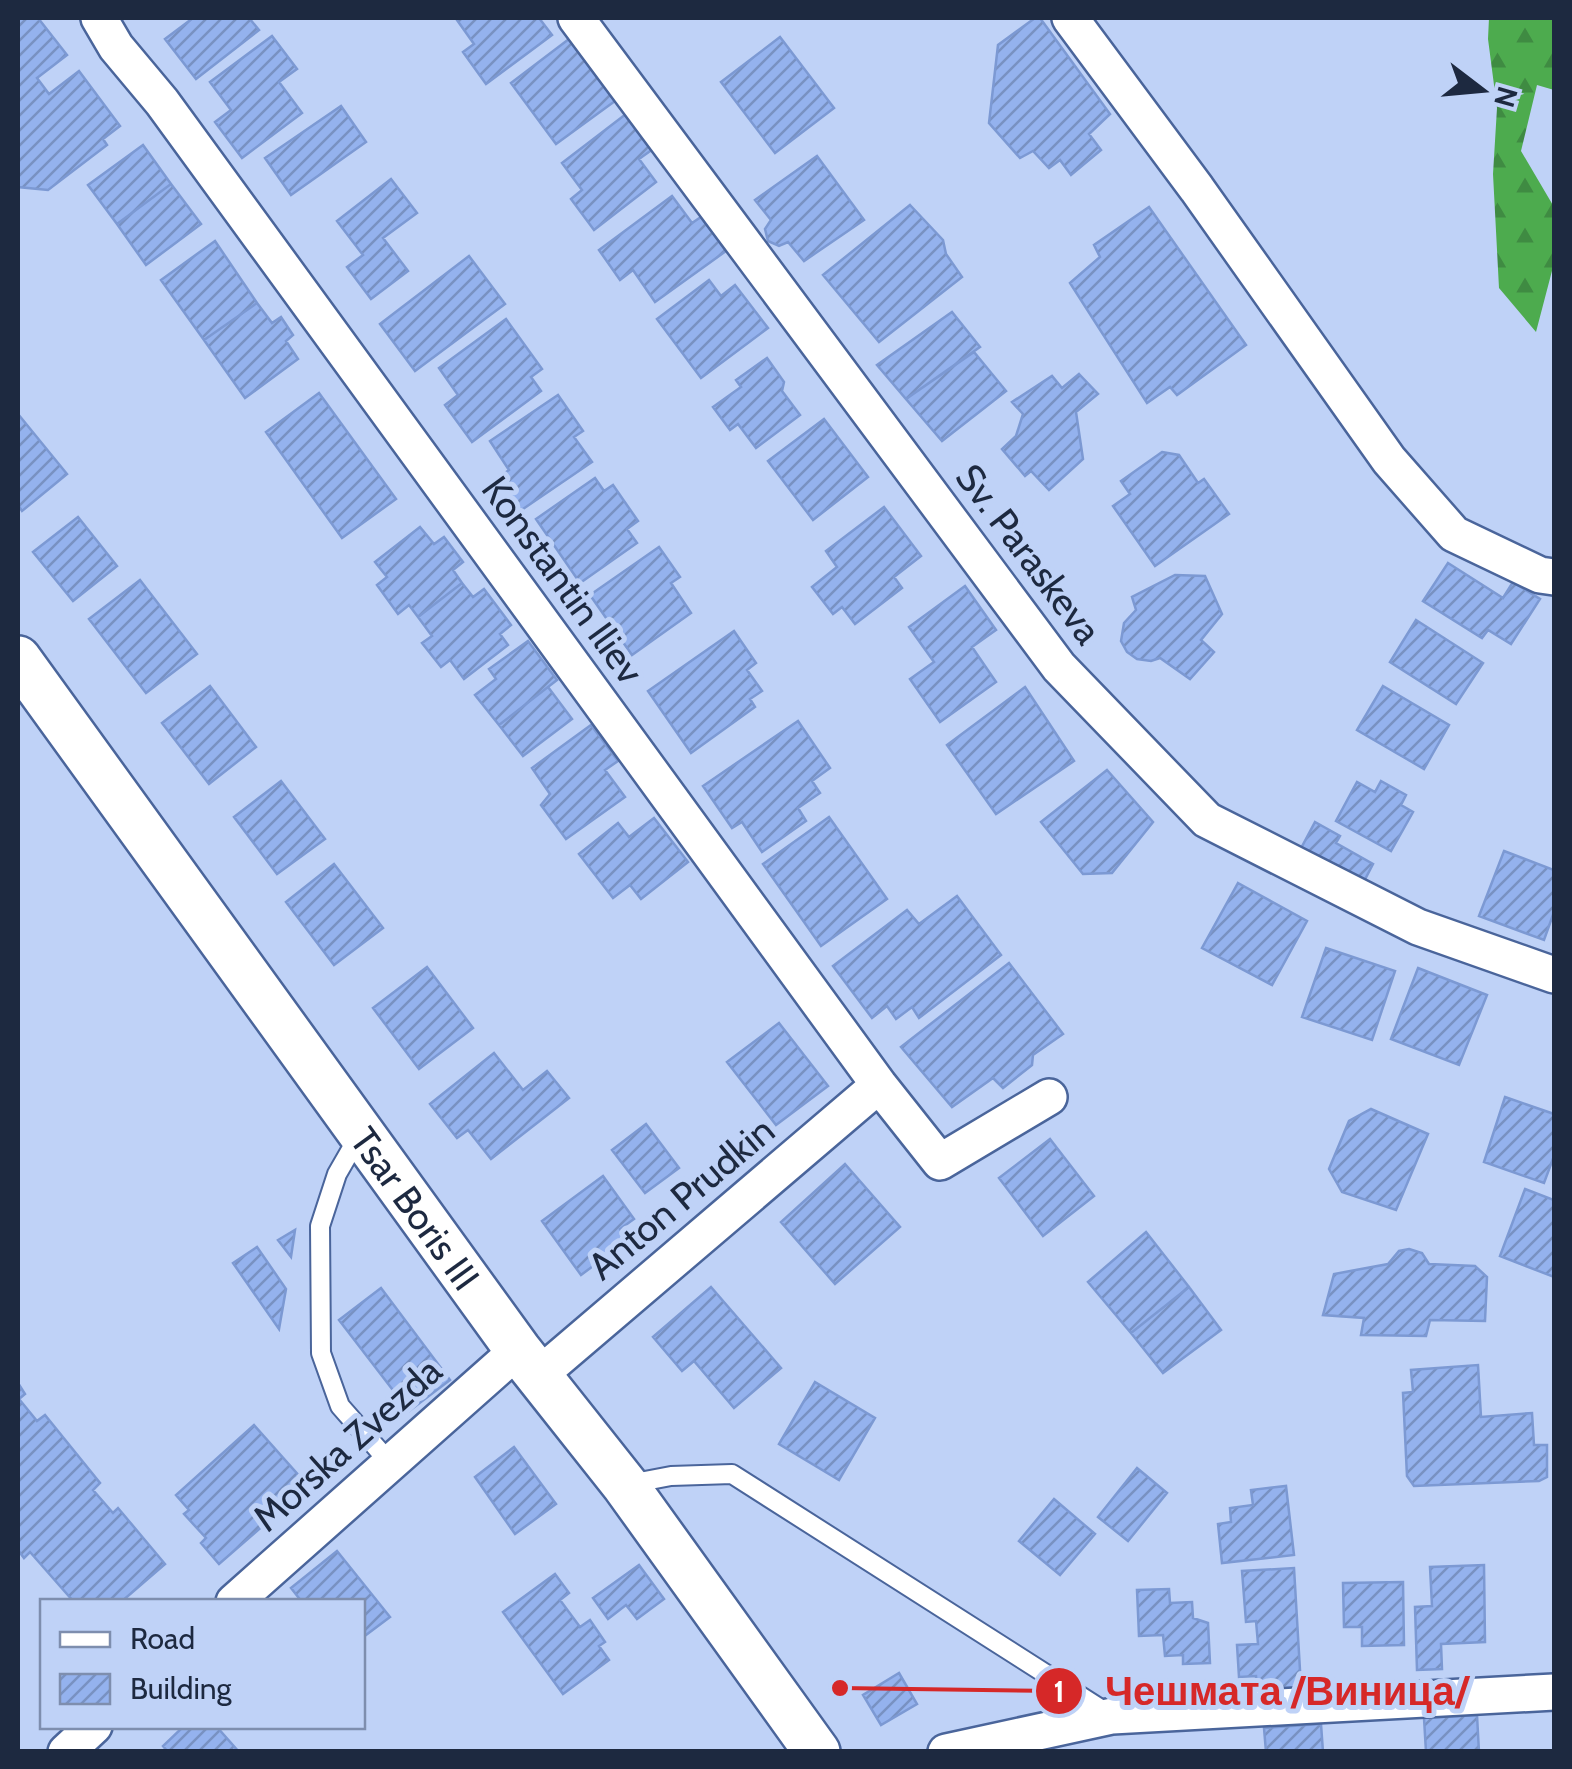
<svg xmlns="http://www.w3.org/2000/svg" width="1572" height="1769" viewBox="0 0 1572 1769" font-family="Cabin,sans-serif">
  <style>
    .forest { fill: url(#forest-firs) }
    .building { fill: url(#building-hatch); stroke: #7c99d3; stroke-width: 2.5 }
    .lines { fill: none; stroke-linecap: round; stroke-linejoin: round }
    .service-casing { stroke: #4a659b; stroke-width: 22 }
    .minor-casing { stroke: #4a659b; stroke-width: 40 }
    .tertiary-casing { stroke: #4a659b; stroke-width: 50 }
    .service { stroke: #fff; stroke-width: 18 }
    .minor { stroke: #fff; stroke-width: 35 }
    .tertiary { stroke: #fff; stroke-width: 45 }
    .labels { text-anchor: middle; dominant-baseline: central; stroke-width: 10; stroke-linejoin: round; paint-order: stroke }
    .street-label { font-size: 38px; fill: #1d2940; stroke: #bfd2f7 }
    .leader { fill: none; stroke: #d62828; stroke-width: 4 }
    .callout-dot { fill: #d62828; stroke: #bfd2f7; stroke-width: 4 }
    .mark-label { font-size: 30px; text-anchor: middle; font-weight: bold; fill: #fff }
    .callout-label { font-size: 40px; text-anchor: middle; font-weight: bold; fill: #d62828; stroke: #bfd2f7; stroke-width: 10; stroke-linejoin: round; paint-order: stroke }
  </style>
  <defs>
    <pattern id="forest-firs" width="22" height="20" patternUnits="userSpaceOnUse" patternTransform="scale(2.5)"><rect width="22" height="20" fill="#4dab4e"/><path d="M5 1l3.5 6h-7zM16 11l3.5 6h-7z" fill="#3f8b42"/></pattern>
    <pattern id="building-hatch" width="6" height="6" patternUnits="userSpaceOnUse" patternTransform="scale(2.5)"><rect width="6" height="6" fill="#94b2ee"/><path d="M-1 1l2-2M0 6l6-6M5 7l2-2" fill="none" stroke="#7891c2"/></pattern>
  </defs>
  <rect width="100%" height="100%" fill="#bfd2f7"/>
  <path class="forest" d="M1489,18H1554V90L1537,85L1521,151L1554,207L1553,267L1536,332L1499,288L1493,174L1497,108L1488,39Z"/>
  <path class="building" d="M18,18H38L67,55L37,78L49,94L79,71L120,126L103,139L107,145L48,190L18,187Z
    M193,18H249L259,30L196,79L165,39Z
    M460,18H539L552,35L486,84L463,52L474,44L457,20Z
    M1035,18H1040L1110,114L1089,134L1101,150L1071,175L1060,160L1049,168L1033,151L1020,158L989,123L998,45Z
    M272,36L297,69L279,82L302,113L242,158L215,122L231,110L210,82Z
    M780,37L834,108L775,153L721,82Z
    M569,39L615,101L556,144L511,83Z
    M341,106L366,142L291,195L265,158Z
    M626,114L653,149L639,159L656,182L594,230L571,199L582,190L562,163Z
    M143,145L171,184L117,224L88,185Z
    M817,156L864,220L804,261L788,242L779,246L768,241L765,229L771,220L755,200Z
    M391,179L417,213L383,238L408,271L371,299L347,267L363,255L337,221Z
    M171,184L201,224L146,265L117,224Z
    M672,196L692,223L701,217L726,251L655,302L633,270L620,280L599,250Z
    M910,205L943,240L946,254L962,277L879,342L823,275Z
    M1149,207L1246,345L1177,395L1170,387L1147,403L1070,283L1100,257L1094,245Z
    M215,241L257,303L204,340L161,280Z
    M469,256L505,304L415,371L380,324Z
    M709,280L721,296L735,285L768,328L701,378L657,319Z
    M257,303L272,323L281,317L293,335L286,341L298,359L245,398L204,340Z
    M952,312L980,347L906,399L877,365Z
    M506,319L542,369L531,377L541,391L472,442L445,405L458,395L439,368Z
    M974,352L1006,391L942,441L906,399Z
    M767,358L784,382L782,391L800,415L756,448L738,424L730,430L713,407L741,387L736,380Z
    M1079,374L1098,394L1076,412L1083,459L1049,490L1031,471L1025,476L1002,449L1016,436L1023,414L1012,402L1052,376L1062,388Z
    M319,393L396,499L342,538L266,432Z
    M558,395L583,431L574,437L592,462L520,511L498,478L509,470L490,441Z
    M18,414L67,474L22,511L18,505Z
    M824,419L868,477L813,520L768,461Z
    M1162,452L1179,455L1198,483L1204,479L1229,514L1155,566L1113,506L1130,494L1121,481Z
    M595,478L604,491L613,485L638,521L627,529L637,543L580,583L536,519Z
    M884,507L921,556L894,577L902,588L855,624L842,607L833,614L812,587L837,567L826,551Z
    M78,517L117,566L73,601L33,552Z
    M420,527L434,544L444,537L463,562L453,570L462,583L418,617L409,605L398,614L377,585L387,577L375,562Z
    M659,547L680,577L671,583L691,613L632,655L590,595Z
    M1448,563L1503,598L1513,582L1540,599L1511,644L1488,630L1482,638L1423,601Z
    M1175,575L1205,576L1222,614L1201,640L1214,652L1190,679L1160,658L1151,661L1137,659L1127,652L1121,641L1124,623L1136,610L1132,597Z
    M140,580L197,654L146,693L89,619Z
    M462,583L473,597L484,589L511,625L500,634L508,645L464,679L450,660L441,667L422,643L432,636L418,617Z
    M965,586L996,630L972,647L996,682L940,722L910,679L934,662L909,627Z
    M1416,620L1483,663L1456,704L1390,662Z
    M734,631L756,663L747,670L762,691L750,699L755,707L691,753L648,691Z
    M528,641L557,680L499,725L475,695L496,679L489,669Z
    M210,686L256,747L209,784L162,723Z
    M1383,686L1449,725L1424,769L1357,730Z
    M548,687L572,719L523,756L499,725Z
    M1025,687L1074,761L996,814L947,745Z
    M798,721L830,768L812,781L820,793L798,808L806,821L762,852L742,822L732,828L703,786Z
    M591,725L618,761L605,770L625,797L566,839L541,805L550,794L532,768Z
    M1107,770L1153,822L1112,873L1083,874L1041,822Z
    M281,781L325,839L277,874L234,817Z
    M1381,781L1406,795L1401,805L1413,812L1391,851L1336,821L1357,782L1375,792Z
    M829,817L887,899L821,946L763,864Z
    M654,818L688,862L641,899L630,885L613,898L579,854L618,823L629,837Z
    M1315,822L1340,836L1336,843L1373,864L1361,887L1298,854Z
    M1504,851L1554,870V912L1544,940L1479,916Z
    M334,864L383,928L334,965L286,902Z
    M1238,883L1307,921L1272,985L1202,948Z
    M957,896L1001,955L919,1018L912,1007L896,1019L887,1006L872,1018L833,966L907,910L919,924Z
    M1326,948L1395,971L1372,1040L1302,1017Z
    M1009,963L1063,1034L1033,1055L1032,1065L1003,1088L993,1078L952,1107L901,1047Z
    M427,967L473,1028L419,1069L373,1008Z
    M1418,968L1487,995L1459,1065L1391,1039Z
    M779,1023L828,1086L776,1125L727,1062Z
    M494,1053L523,1090L547,1071L569,1098L491,1159L468,1130L457,1138L430,1104Z
    M1505,1097L1554,1114V1156L1544,1183L1484,1162Z
    M1371,1109L1428,1134L1396,1210L1342,1192L1329,1169L1349,1121Z
    M646,1124L679,1168L645,1193L612,1150Z
    M1050,1139L1094,1196L1043,1236L999,1178Z
    M845,1164L900,1227L835,1284L781,1222Z
    M603,1176L634,1219L620,1229L628,1240L581,1275L542,1221Z
    M1525,1189L1554,1200V1277L1500,1256Z
    M295,1230L291,1257L278,1240Z
    M1146,1232L1189,1287L1131,1333L1088,1282Z
    M257,1247L286,1289L279,1329L233,1263Z
    M1409,1249L1422,1253L1429,1264L1475,1266L1487,1277L1485,1321L1430,1320L1426,1336L1361,1335L1364,1318L1323,1315L1334,1274L1388,1264L1399,1251Z
    M711,1287L781,1368L734,1408L694,1361L682,1371L653,1337Z
    M1189,1287L1221,1330L1163,1373L1131,1333Z
    M381,1288L450,1380L409,1411L339,1320Z
    M1478,1365L1481,1417L1532,1413L1534,1445H1547V1477L1539,1481L1414,1486L1407,1476L1403,1393L1413,1392L1411,1370Z
    M815,1382L875,1418L839,1480L779,1444Z
    M18,1383L25,1394L19,1399L37,1421L45,1415L100,1483L93,1490L113,1513L118,1508L165,1564L121,1602H74L30,1552L24,1558L18,1550Z
    M254,1425L301,1478L258,1516L265,1524L219,1564L201,1543L206,1538L184,1514L189,1510L176,1495Z
    M514,1447L556,1504L515,1534L475,1477Z
    M1137,1468L1167,1493L1128,1541L1098,1517Z
    M1286,1486L1294,1555L1222,1563L1218,1524L1231,1522L1230,1508L1253,1505L1251,1490Z
    M1054,1499L1095,1534L1060,1575L1019,1541Z
    M337,1551L390,1617L362,1638V1602H302L291,1588Z
    M639,1565L664,1599L637,1619L626,1605L608,1619L593,1598Z
    M1484,1565L1485,1642L1441,1644L1442,1669L1417,1670L1415,1607L1432,1606L1430,1567Z
    M1294,1568L1301,1687L1257,1690L1256,1676L1239,1677L1237,1645L1258,1644L1256,1621L1246,1622L1242,1571Z
    M555,1574L569,1593L560,1600L580,1627L590,1620L605,1642L599,1646L609,1660L563,1694L503,1612Z
    M1403,1582L1404,1645L1362,1646V1627H1344L1343,1583Z
    M1169,1589L1170,1603L1192,1602L1193,1618L1208,1623L1210,1663L1183,1664V1655L1165,1656L1163,1635L1139,1636L1137,1590Z
    M899,1673L917,1704L881,1725L863,1695Z
    M1477,1715L1479,1752H1426L1424,1718Z
    M1321,1724L1323,1752H1266L1264,1728Z
    M184,1726H216L239,1752H168L163,1746Z"/>
  <g class="lines">
    <g class="service-casing">
      <path id="service" d="M360,1134L337,1174L320,1226L321,1353L340,1406L390,1463
        M629,1484L671,1476L732,1474L1107,1713"/>
    </g>
    <g class="minor-casing">
      <path id="minor" d="M99,18L116,47L162,102L879,1085L940,1162L1049,1097
        M576,18L1059,667L1207,820L1418,927L1554,975
        M1070,18L1197,189L1389,460L1454,534L1540,575L1554,577
        M538,1376L879,1085
        M234,1602L518,1350
        M66,1752L94,1726
        M946,1752L1112,1716L1554,1692"/>
    </g>
    <g class="tertiary-casing">
      <g id="tertiary">
        <path id="s1" d="M18,659L518,1350L625,1485L817,1752"/>
      </g>
    </g>
    <use href="#service" class="service"/>
    <use href="#minor" class="minor"/>
    <use href="#tertiary" class="tertiary"/>
  </g>
  <g class="labels">
    <g class="street-label">
      <text transform="translate(1029 554) rotate(53)">Sv. Paraskeva</text>
      <text transform="translate(563 580) rotate(54)">Konstantin Iliev</text>
      <text transform="translate(681 1198) rotate(-40)">Anton Prudkin</text>
      <text stroke="none"><textPath href="#s1" startOffset="678">Tsar Boris III</textPath></text>
      <text transform="translate(347 1444) rotate(-42)">Morska Zvezda</text>
    </g>
  </g>
  <path class="leader" d="M840 1688L1059 1691"/>
  <g class="callout-dot">
    <circle cx="840" cy="1688" r="10"/>
    <circle cx="1059" cy="1691" r="25"/>
  </g>
  <g class="mark-label">
    <text x="1059" y="1702">1</text>
  </g>
  <g class="callout-label">
    <text x="1287" y="1705">Чешмата /Виница/</text>
  </g>
  <rect width="1572" height="1769" fill="none" stroke="#1d2940" stroke-width="40"/>
  <rect x="40" y="1599" width="325" height="130" fill="#bfd2f7" stroke="#7e8eae" stroke-width="2.5"/>
  <rect x="60" y="1632" width="50" height="15" fill="#ffffff" stroke="#7e8eae" stroke-width="2.5"/>
  <text x="130" y="1649" font-size="30" fill="#1d2940">Road</text>
  <rect x="60" y="1674" width="50" height="30" fill="url(#building-hatch)" stroke="#7e8eae" stroke-width="2.5"/>
  <text x="130" y="1699" font-size="30" fill="#1d2940">Building</text>
  <g transform="translate(1482 90) rotate(106)" stroke="#bfd2f7" stroke-width="8" paint-order="stroke">
  <path d="M0-8L18 38L0 25L-18 38Z" fill="#1d2940"/>
  <text y="-15" font-size="28" font-weight="bold" text-anchor="middle" fill="#1d2940">N</text>
  </g>
</svg>
